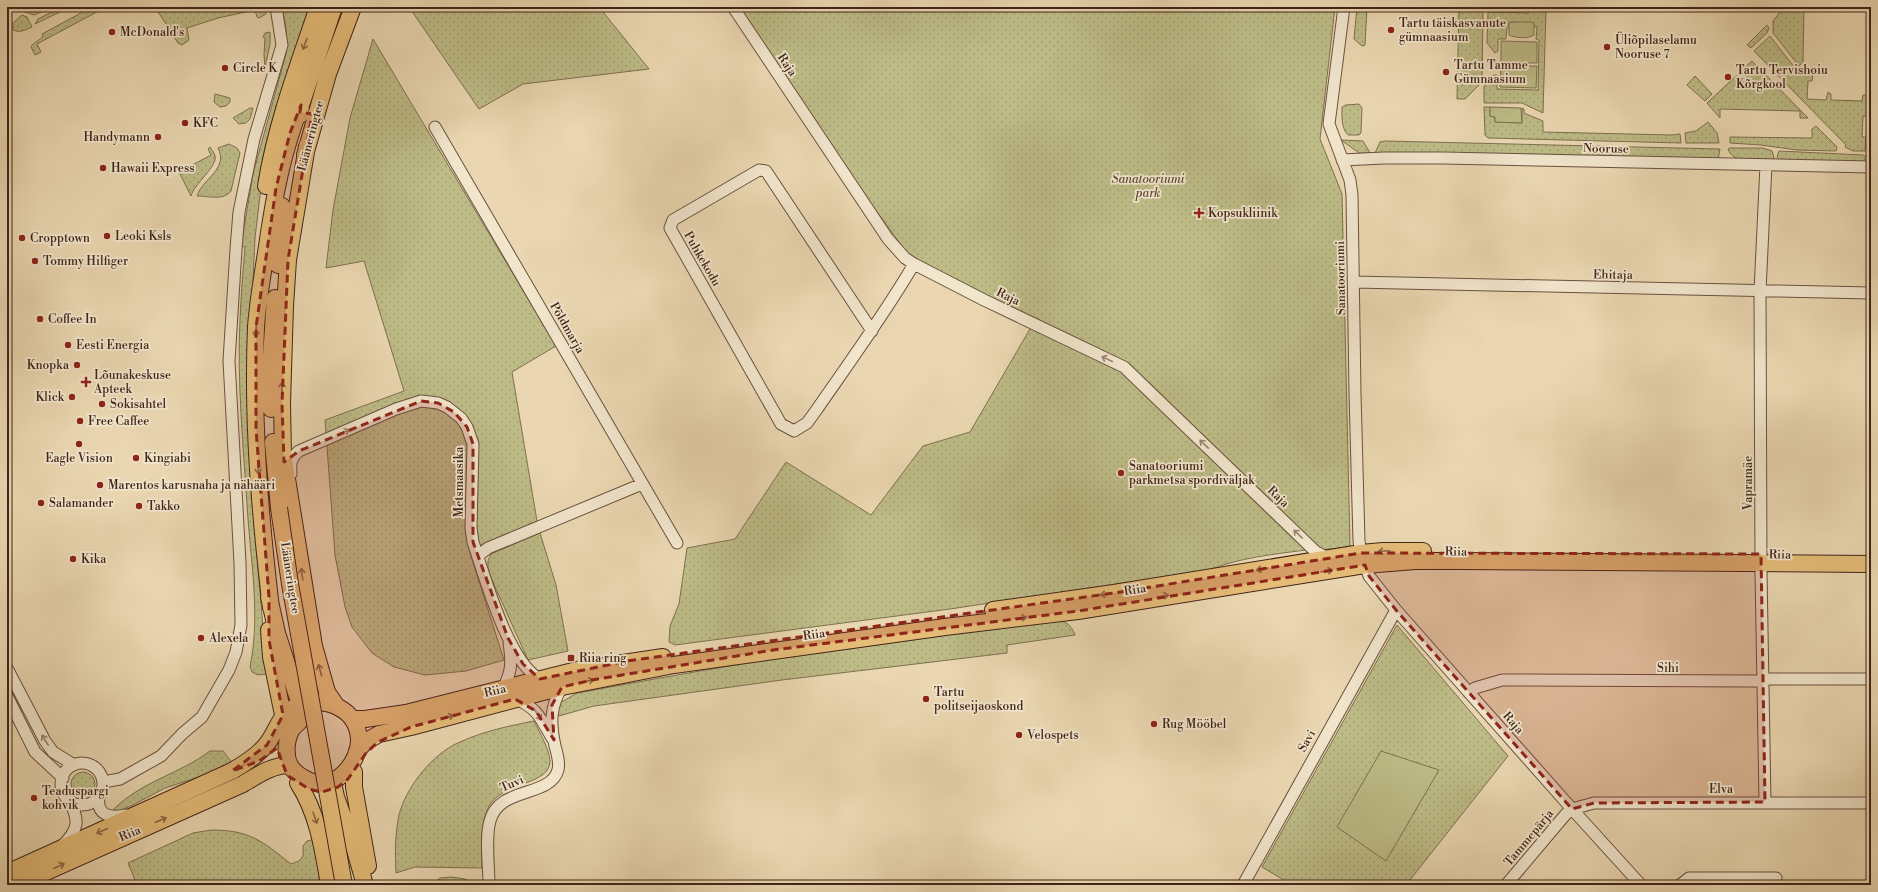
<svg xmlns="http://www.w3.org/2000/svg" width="1878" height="892" viewBox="0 0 1878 892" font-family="'Libre Bodoni',serif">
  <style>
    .grass { fill: url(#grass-dots); stroke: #7e7050 }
    .pitch { fill: #bdbc87; stroke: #7e7050 }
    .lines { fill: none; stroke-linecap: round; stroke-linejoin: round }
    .minor-casing { stroke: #6a513f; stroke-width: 13 }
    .highway-casing { stroke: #402419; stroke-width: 18 }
    .minor { stroke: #f1e5cc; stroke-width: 11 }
    .highway { stroke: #e5bc78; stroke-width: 16 }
    .highway-bridge-casing { stroke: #402419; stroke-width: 18; stroke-linecap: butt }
    .highway-bridge { stroke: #e5bc78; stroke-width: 16 }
    .oneway { stroke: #8a6844 }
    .oneway2 { stroke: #988472 }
    .marked { fill: #8f2418; fill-opacity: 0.2; stroke: #8f2418; stroke-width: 3; stroke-dasharray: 8 5; stroke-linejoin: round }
    .poi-dot { fill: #8f2418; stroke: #f1e5cc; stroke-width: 1.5 }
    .labels { text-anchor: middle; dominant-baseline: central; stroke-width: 3.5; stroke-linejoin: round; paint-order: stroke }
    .poi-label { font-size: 12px; fill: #402419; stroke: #f1e5cc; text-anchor: start }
    .street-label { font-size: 12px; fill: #402419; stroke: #f1e5cc }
    .park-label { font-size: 12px; font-style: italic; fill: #5f4a34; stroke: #f1e5cc }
  </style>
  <defs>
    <pattern id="grass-dots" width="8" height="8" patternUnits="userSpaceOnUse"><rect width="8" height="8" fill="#bdbc87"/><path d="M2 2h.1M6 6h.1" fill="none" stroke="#a4a174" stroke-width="1.8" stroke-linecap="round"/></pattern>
  </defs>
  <rect width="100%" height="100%" fill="#ead7b1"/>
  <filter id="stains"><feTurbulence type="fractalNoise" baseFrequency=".005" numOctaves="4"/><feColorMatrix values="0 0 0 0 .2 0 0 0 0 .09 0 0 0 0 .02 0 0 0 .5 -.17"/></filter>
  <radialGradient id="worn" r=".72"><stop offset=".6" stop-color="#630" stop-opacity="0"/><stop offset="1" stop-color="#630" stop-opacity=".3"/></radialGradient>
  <path class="grass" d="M27,7H53L34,15L22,11Z
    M62,7H70L35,24L38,19Z
    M92,7H106L37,44L41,52L35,55L31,47C33,42 40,41 43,36L42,34Z
    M155,7H265L266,14L259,18L257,17L255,10L218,18L187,28L189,40L182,45L178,43Z
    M282,7H313L262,179L255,238L251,324V486L267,674L258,675L252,672L250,667C261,613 250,558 247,504C243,443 237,381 240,320C241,295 243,271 245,247L241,246L253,174L286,54V28Z
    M409,7H599L649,69L523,84L479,109Z
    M738,7H1335L1320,139L1342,194L1350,546C1336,550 1321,549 1306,550C1275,554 1238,558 1209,570L950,609L675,645L669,642L670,626L679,604L687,548L735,539L786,462L871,515L923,446L970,432L1034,322L910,257L837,157Z
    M1357,7H1367L1365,45L1362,46L1354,39Z
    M1459,7H1469V11H1483L1482,82L1465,99H1457Z
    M1784,7H1804L1803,62L1799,66L1773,33V21Z
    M1529,9H1546L1543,113L1522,103H1484V86L1494,75H1497V89L1538,90L1539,40L1536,39L1537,27H1534V24L1512,22L1509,23V27H1507L1506,39H1498V51L1495,53L1487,43L1488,12L1529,13Z
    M22,15L27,17L32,27C25,30 19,34 12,29L14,27L12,24Z
    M1767,25L1769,28L1767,33L1751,48L1747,45Z
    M270,32V44L265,68L264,55L265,38L263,37L265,33Z
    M1770,36L1798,72L1813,74L1812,81H1808L1807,99L1826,100L1828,92L1831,94V100L1862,101L1863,95H1867V116H1863L1862,137H1866L1865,151H1853L1845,147L1846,145L1754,51Z
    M373,39L556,346L512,372L537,521L469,550L504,660L466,671L425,675L394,667L372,653L352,627L345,607L335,555L325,420L404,391L364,261L326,268L333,210L350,118Z
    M1752,61L1808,118H1800V111L1720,109V118L1707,103Z
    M1695,76L1712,94L1705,101L1687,85Z
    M215,94L230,98V102L226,106L220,107L214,102Z
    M1359,104L1362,108L1361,133L1359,135H1348C1341,128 1342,116 1342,107L1346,105Z
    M1484,107H1490V116L1495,117V122L1522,123V108L1524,109V113L1543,121V132L1672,135L1680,134L1681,143L1488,138L1485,135Z
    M250,108H253L250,119L246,123L239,124L233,118Z
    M1708,122L1717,133L1719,143H1686L1685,133L1696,131Z
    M1816,126L1837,147L1836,151L1797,150L1761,145L1730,143V137L1812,138V129Z
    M1341,140L1363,141L1370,153H1359Z
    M1385,141L1720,149L1718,160L1375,153L1380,142Z
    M229,144L237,148L240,153L231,191C223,201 209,196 197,196C202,179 229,169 218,148Z
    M210,147C212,150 214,153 215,156C218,166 194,184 191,196L179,172L211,155L208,149Z
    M1730,148H1763L1772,151L1774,157L1773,160C1759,159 1733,165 1728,149Z
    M1779,151L1863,155L1866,157L1863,162L1779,160L1777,157Z
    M540,533L556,585L568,651L528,660L488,571V561L491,554Z
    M1057,620C1067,622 1071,625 1075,635L1007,645V653L782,680L594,706L559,716L557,708L560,703L577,693L660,678L815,651Z
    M1397,625L1508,756L1406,885H1292L1262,867Z
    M534,721C539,731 550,751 550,761C550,786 501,781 488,808C480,825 482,849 482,868L415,867L396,873C395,854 395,834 399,815C406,787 433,753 460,742C484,731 509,726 534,721Z
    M210,751H223L232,763L205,775L165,788L131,806L118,811H112C141,781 178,775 210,751Z
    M71 784a12 12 0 1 1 24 0a12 12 0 1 1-24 0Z
    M211,830C250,830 262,841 291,864L299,861L303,856V846L307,841L315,839L324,885H137L128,863L193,833Z
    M452,877L465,879L475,885H431L440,878Z"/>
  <path class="pitch" d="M1512,22H1531L1534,24V35C1528,39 1515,38 1509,35V23Z
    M1501,41L1537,42V63H1501Z
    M1501,66H1537L1536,88L1500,87Z
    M1490,107L1521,108L1522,123L1495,122V117L1490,116Z
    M1381,751L1439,770L1386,861L1337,827Z"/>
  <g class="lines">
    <g class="minor-casing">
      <path id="minor" d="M733,7L888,239L905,258L914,264L984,300L1124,367L1316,552L1328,558
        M1344,7L1329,124L1350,180L1352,195L1355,394L1359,541L1361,553L1369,576L1396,610L1572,809L1641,885
        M435,127L677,543
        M1342,160L1384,158H1443L1871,167
        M1354,282L1871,293
        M872,331L766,171L759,170L673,220L670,228L781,424L794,431L807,423L815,412C849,363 884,315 914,264
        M291,474C290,464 291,457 299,451L396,409L421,401L438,403L447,407L461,418L467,427L473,444L471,528L473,542C485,577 508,662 540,679
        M478,556L488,548L642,484
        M7,668L45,741L53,752L74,765
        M502,690C512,673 512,662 509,643
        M1469,693L1475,688L1502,680L1754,681L1770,679H1871
        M7,696L35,752L63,778
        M515,699C537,707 541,719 552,738
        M61 784a21 21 0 1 1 42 0a21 21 0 1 1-42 0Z
        M103,782L120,779L161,756L182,734L202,717L229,670L236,652L241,625L240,563L229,361L236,249L239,212L254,139L282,45L276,7
        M99,797C96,816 111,818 126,815
        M1765,802L1761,571L1760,291L1766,165
        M62,846C80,828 79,821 69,799
        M489,885C489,867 485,837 490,821C499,786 550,798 558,770C560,762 557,753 555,746C550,723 550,707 562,687
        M1243,885L1396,610
        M1506,885L1566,814L1572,809L1594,803H1871
        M1680,885L1689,878H1776"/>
    </g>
    <g class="highway-casing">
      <path id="highway" d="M300,115L301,105L334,7
        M307,146L288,260L285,306L282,404L283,454L314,646L327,692L336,705
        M305,155L328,74L353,7
        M266,186C276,124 298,66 318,7
        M278,265L282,206
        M271,409V358L275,298
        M273,442L279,508
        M271,608C260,515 252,421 256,327C258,299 263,273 267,246C274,197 283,150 301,105
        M993,610L1114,593L1361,553L1383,551H1423
        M269,630L271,657L283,715
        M353,719H365L406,713L577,670L663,657
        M357,751L365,742L379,734L411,727L562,687L674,665L945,627L1078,611L1365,565L1415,561H1459L1871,564
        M354,772V787L368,866
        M333,782L336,797L355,850L365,885
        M298,783C318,814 323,849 329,885
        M7,873L232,771C244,764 257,756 266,745C278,731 279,711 300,705C326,697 357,708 359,739C360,762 334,793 310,781C303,778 293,772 289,764C285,753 286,739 292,729C295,725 301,722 302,717C302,713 301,708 300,705L277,633L269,597
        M17,885L243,784C258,775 272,765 290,765"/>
    </g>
    <use href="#minor" class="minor"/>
    <use href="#highway" class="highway"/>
    <g class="highway-bridge-casing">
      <path id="highway-bridge" d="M279,508L290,584L344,885"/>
    </g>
    <use href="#highway-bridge" class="highway-bridge"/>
  </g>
  <defs><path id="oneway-shaft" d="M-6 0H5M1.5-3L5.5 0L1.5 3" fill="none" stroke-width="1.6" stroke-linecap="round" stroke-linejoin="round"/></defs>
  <g class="oneway">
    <use href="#oneway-shaft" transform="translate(305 44) rotate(110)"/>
    <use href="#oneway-shaft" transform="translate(256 331) rotate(92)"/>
    <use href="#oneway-shaft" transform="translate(282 388) rotate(-88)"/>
    <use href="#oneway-shaft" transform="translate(258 468) rotate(87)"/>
    <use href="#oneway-shaft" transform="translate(1384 551) rotate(177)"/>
    <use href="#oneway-shaft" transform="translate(1262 569) rotate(170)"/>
    <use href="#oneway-shaft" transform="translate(1327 571) rotate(-9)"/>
    <use href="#oneway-shaft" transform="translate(302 574) rotate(-98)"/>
    <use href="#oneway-shaft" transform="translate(1106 594) rotate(172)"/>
    <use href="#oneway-shaft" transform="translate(1163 596) rotate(-9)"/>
    <use href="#oneway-shaft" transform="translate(1021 618) rotate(-7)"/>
    <use href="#oneway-shaft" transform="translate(320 670) rotate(-105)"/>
    <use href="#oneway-shaft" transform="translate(588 681) rotate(-13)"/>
    <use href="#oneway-shaft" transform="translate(448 717) rotate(-16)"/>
    <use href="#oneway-shaft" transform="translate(315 818) rotate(71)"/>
    <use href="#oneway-shaft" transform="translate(161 820) rotate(-23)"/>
    <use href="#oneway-shaft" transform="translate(102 831) rotate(156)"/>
    <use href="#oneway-shaft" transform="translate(59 866) rotate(-25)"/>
  </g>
  <g class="oneway2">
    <use href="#oneway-shaft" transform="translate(1107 359) rotate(-155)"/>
    <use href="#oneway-shaft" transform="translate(344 432) rotate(-23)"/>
    <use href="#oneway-shaft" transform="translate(1204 444) rotate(-136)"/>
    <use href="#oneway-shaft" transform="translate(1298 534) rotate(-136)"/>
    <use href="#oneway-shaft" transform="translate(538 715) rotate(57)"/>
    <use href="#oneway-shaft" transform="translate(45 740) rotate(-122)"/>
  </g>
  <path class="marked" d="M301,105L300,112L312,114L288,260L282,404L284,462L299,451L421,401L438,403L454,412L467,427L473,444V542L508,638L523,664L540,679L627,661L1114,593L1361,553L1761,554L1765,802L1594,803L1572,809L1396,610L1369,576L1365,565L1078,611L773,650L592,680L562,687L552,705L554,740L536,711L515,699L411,727L378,742L366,753L348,779L338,787L322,792L309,789L287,775L277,748L259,761L232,771L267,745L283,715L269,640V597L256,429V327L276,188L290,133Z"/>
  <g class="poi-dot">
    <circle cx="1391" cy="30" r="4"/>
    <circle cx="112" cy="32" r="4"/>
    <circle cx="1607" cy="47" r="4"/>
    <circle cx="225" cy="68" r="4"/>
    <circle cx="1446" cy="72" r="4"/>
    <circle cx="1728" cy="77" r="4"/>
    <circle cx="185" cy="123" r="4"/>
    <circle cx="158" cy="137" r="4"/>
    <circle cx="103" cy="168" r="4"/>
    <path d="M1197 207h4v4h4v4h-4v4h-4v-4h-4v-4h4z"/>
    <circle cx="107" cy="236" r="4"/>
    <circle cx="22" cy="238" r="4"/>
    <circle cx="35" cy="261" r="4"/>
    <circle cx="40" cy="319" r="4"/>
    <circle cx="68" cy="345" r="4"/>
    <circle cx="77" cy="365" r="4"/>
    <path d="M84 376h4v4h4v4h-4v4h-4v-4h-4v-4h4z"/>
    <circle cx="72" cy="397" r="4"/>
    <circle cx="102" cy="404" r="4"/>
    <circle cx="80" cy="421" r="4"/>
    <circle cx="79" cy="444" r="4"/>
    <circle cx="136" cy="458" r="4"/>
    <circle cx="1121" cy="473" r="4"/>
    <circle cx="100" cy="485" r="4"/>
    <circle cx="41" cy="503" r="4"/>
    <circle cx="139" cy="506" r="4"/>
    <circle cx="73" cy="559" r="4"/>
    <circle cx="201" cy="638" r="4"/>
    <rect x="567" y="654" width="8" height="8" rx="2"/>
    <circle cx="926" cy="699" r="4"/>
    <circle cx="1154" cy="724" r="4"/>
    <circle cx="1019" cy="735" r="4"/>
    <circle cx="34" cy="798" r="4"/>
  </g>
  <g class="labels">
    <g class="poi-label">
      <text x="1399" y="23">Tartu täiskasvanute<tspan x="1399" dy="14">gümnaasium</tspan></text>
      <text x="120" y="32">McDonald's</text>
      <text x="1615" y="40">Üliõpilaselamu<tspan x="1615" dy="14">Nooruse 7</tspan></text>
      <text x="1454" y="65">Tartu Tamme<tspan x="1454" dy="14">Gümnaasium</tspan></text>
      <text x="233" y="68">Circle K</text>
      <text x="1736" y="70">Tartu Tervishoiu<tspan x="1736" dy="14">Kõrgkool</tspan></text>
      <text x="193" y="123">KFC</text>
      <text x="150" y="137" text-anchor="end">Handymann</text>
      <text x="111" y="168">Hawaii Express</text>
      <text x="1208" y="213">Kopsukliinik</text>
      <text x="115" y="236">Leoki Ksls</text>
      <text x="30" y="238">Cropptown</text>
      <text x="43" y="261">Tommy Hilfiger</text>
      <text x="48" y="319">Coffee In</text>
      <text x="76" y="345">Eesti Energia</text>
      <text x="69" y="365" text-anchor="end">Knopka</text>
      <text x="94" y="375">Lõunakeskuse<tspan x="94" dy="14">Apteek</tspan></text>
      <text x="64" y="397" text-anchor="end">Klick</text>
      <text x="110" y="404">Sokisahtel</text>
      <text x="88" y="421">Free Caffee</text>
      <text x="79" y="458" text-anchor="middle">Eagle Vision</text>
      <text x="144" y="458">Kingiabi</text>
      <text x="1129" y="466">Sanatooriumi<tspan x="1129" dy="14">parkmetsa spordiväljak</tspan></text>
      <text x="108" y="485">Marentos karusnaha ja nähääri</text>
      <text x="49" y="503">Salamander</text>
      <text x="147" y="506">Takko</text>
      <text x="81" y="559">Kika</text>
      <text x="209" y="638">Alexela</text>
      <text x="579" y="658">Riia ring</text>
      <text x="934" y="692">Tartu<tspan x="934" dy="14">politseijaoskond</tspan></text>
      <text x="1162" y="724">Rug Mööbel</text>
      <text x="1027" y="735">Velospets</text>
      <text x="42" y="791">Teaduspargi<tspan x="42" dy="14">kohvik</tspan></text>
    </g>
    <g class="street-label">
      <text transform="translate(787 65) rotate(56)">Raja</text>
      <text transform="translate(311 136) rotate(-75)">Lääneringtee</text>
      <text transform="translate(1606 149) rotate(1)">Nooruse</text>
      <text transform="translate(702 259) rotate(60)">Puhkekodu</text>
      <text transform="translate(1613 275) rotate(1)">Ehitaja</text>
      <text transform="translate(1341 278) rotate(-91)">Sanatooriumi</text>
      <text transform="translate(1008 297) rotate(26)">Raja</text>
      <text transform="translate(567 328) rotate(60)">Põldmarja</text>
      <text transform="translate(459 482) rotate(-90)">Metsmaasika</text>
      <text transform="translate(1748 483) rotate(-90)">Vapramäe</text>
      <text transform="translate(1278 497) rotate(44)">Raja</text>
      <text transform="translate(1456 552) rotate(1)">Riia</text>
      <text transform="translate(1780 555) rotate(1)">Riia</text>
      <text transform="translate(290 578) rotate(81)">Lääneringtee</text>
      <text transform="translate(1135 590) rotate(-9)">Riia</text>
      <text transform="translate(814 635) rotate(-8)">Riia</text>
      <text x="1668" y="668">Sihi</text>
      <text transform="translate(495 691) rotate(-13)">Riia</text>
      <text transform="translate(1513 723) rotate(49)">Raja</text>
      <text transform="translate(1307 741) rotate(-61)">Savi</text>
      <text transform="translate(512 784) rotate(-24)">Tuvi</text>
      <text x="1721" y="789">Elva</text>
      <text transform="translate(130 834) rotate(-23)">Riia</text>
      <text transform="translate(1529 838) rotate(-50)">Tammepärja</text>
    </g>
    <g class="park-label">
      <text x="1148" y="179">Sanatooriumi<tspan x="1148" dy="14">park</tspan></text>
    </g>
  </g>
  <rect width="1878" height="892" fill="none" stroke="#ead7b1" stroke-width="24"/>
  <rect x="8" y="8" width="1862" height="876" fill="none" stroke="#402419" stroke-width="2"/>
  <rect x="12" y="12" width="1854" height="868" fill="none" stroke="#402419"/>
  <rect width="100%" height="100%" filter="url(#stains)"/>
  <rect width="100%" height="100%" fill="url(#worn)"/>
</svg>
